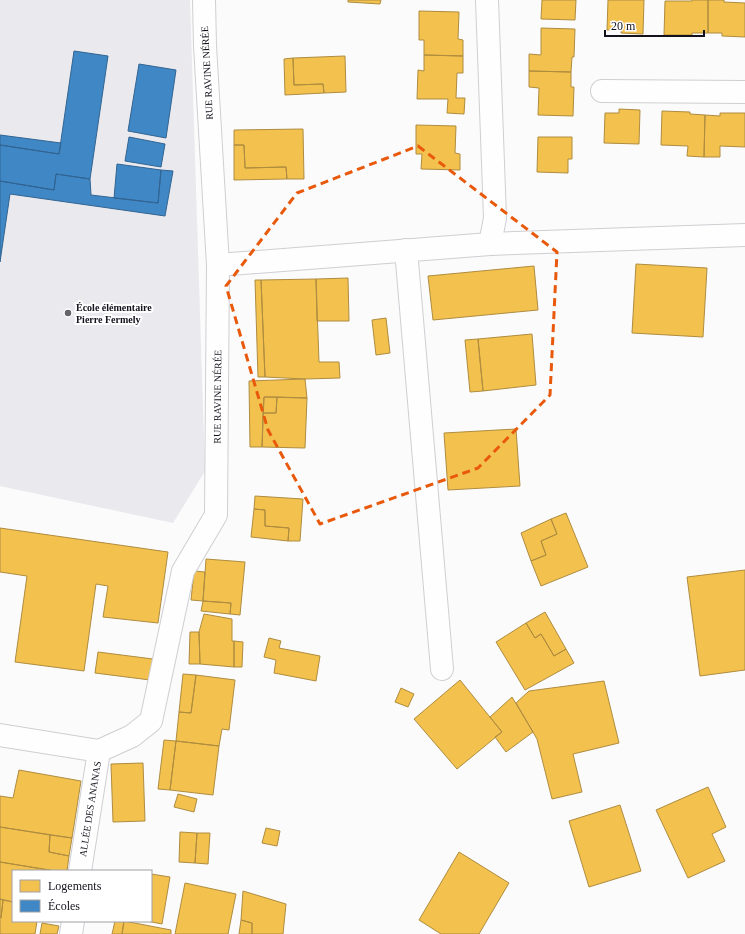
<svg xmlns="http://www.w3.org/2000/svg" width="745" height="934" viewBox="0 0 745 934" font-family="'Times New Roman',serif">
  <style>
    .built { fill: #e9e9ee }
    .homes { fill: #f2c14e; stroke: #af8c3f }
    .schools { fill: #3f88c5; stroke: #326492 }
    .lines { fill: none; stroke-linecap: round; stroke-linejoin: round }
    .minor-casing { stroke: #cfced3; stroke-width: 24 }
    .minor { stroke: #fefefe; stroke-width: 22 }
    .marked { fill: none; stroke: #e8590c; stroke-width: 3; stroke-dasharray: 8 5; stroke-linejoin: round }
    .poi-dot { fill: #646369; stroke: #fff; stroke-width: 1.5 }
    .labels { text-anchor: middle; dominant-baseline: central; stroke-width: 4; stroke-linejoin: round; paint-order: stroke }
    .street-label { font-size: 10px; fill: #13111b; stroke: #fff }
    .poi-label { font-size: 10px; font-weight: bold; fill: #13111b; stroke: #fff; text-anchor: start }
  </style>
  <rect width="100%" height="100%" fill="#fbfbfb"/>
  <path class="built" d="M0,0H190L205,471L173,523L0,486Z"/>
  <path class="homes" d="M348,0H381L380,4L348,2Z
    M542,0H576L575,20L541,19Z
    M608,0H644L643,34L621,33V30H607Z
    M692,0H708V33H692V35H664L665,1H692Z
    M708,0H724V2L745,3V37L722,36V33H708Z
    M419,11L459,12L458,39L463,40V56L424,55V40H419Z
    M541,28L575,29L574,57H572L571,72L529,71V54L541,55Z
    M424,55L463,56V73H457L456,98H465L464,114L447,113L448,99H417L418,70L424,71Z
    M345,56L346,92L324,93L323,84L294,85L293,58Z
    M293,58L294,85L323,84L324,93L285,95L284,59Z
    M529,71L571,72V87H574L573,116L538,115L539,88L529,87Z
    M619,109L640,110L639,144L604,143L605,113H619Z
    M662,111L690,112V114L705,115L704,157L687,156L688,146L661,145Z
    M720,113H745V147L720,146V157H704L705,115L720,116Z
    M416,125L456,126L455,153L460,154V170L421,169L422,154H416Z
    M303,129L304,179H287L286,167L245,168L244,145H234V130Z
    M538,137H572V159H568V173L537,172Z
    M234,145H244L245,168L286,167L287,179L234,180Z
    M636,264L707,268L703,337L632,333Z
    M534,266L538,310L433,320L428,276Z
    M348,278L349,321H317L316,279Z
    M316,279L319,362H339L340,378L305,379L265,377L261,280Z
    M255,280H261L265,377H258Z
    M386,318L390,353L376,355L372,320Z
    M532,334L536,385L483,391L478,339Z
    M478,339L483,391L470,392L465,340Z
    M305,379L307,398L264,397L262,447H250L249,381Z
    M264,397H277L276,413H263Z
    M277,397L307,398L305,448L262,447L263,413H276Z
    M516,429L520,486L448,490L444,433Z
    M255,496L303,499L300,541H288L289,528L265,526V510L254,509Z
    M254,509L265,510V526L289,528L288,541L251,537Z
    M566,513L588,567L541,586L531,561L546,555L541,541L557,534L551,519Z
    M551,519L557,534L541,541L546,555L531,561L521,533Z
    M0,528L168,552L158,623L103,617L108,586L96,584L84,671L15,662L27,576L0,572Z
    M206,559L245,562L240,615L230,614L231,603L203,601Z
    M745,570V670L700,676L687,577Z
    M194,571L205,572L203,601L191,600Z
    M203,601L231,603L230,614L201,611Z
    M545,612L566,649L554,656L541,634L535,638L526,623Z
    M204,614L232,619V641H234V667L200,664L199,632Z
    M526,623L535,638L541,634L554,656L566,649L574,663L525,690L496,642Z
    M190,632H199L200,664H189Z
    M269,638L281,641L279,648L320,656L316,681L274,673L276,660L264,657Z
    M234,641L243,642L242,667H234Z
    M98,652L153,659L150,680L95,673Z
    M183,674L196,675L191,713L179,712Z
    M196,675L235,680L229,730L222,729L219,746L176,741L179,712L191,713Z
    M460,680L502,732L457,769L414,719Z
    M604,681L619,743L573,754L582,792L552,799L537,739L516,703L529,691Z
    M401,688L414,694L408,707L395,702Z
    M512,697L533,732L506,752L495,737L502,732L490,717Z
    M164,740L176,741L170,790L158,789Z
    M176,741L219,746L213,795L170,790Z
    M143,763L145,821L113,822L111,764Z
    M19,770L81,781L72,838L0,827V796L13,798Z
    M708,787L726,827L712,834L725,861L688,878L656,810Z
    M178,794L197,799L194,812L174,807Z
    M620,805L641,871L589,887L569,821Z
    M0,827L50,835L49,852L69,856L67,871H55L0,862Z
    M266,828L280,831L277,846L262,843Z
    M180,832L197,833L195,863L179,862Z
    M197,833H210L208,864L195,863Z
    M50,835L72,838L69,856L49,852Z
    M459,852L509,883L479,934H441L419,920Z
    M0,862L55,871H13V902L0,899Z
    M151,874L170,877L162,924L147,921H151Z
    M185,883L236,894L228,934H175Z
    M243,891L286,904L283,934H252V923L241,920Z
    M0,899L3,900L1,918L0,917Z
    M3,900L13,902V921H37L35,934H0V917L1,918Z
    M241,920L252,923V934H239Z
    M115,921H124L122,934H112Z
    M124,921L171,930V934H122Z
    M42,923L59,926L57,934H40Z"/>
  <path class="schools" d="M74,51L108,56L90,179L56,174L54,190L0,181V145L59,154Z
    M139,64L176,70L166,138L128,131Z
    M0,135L61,143L59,154L0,145Z
    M129,137L165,144L161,167L125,161Z
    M117,164L161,170L158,203L114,198Z
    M161,170L173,171L165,216L10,194L0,262V181L54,190L56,174L90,179L91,195L158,203Z"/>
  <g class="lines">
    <g class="minor-casing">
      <g id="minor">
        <path d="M487,0L495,218L490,244"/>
        <path d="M602,91L745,92"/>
        <path d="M406,250L442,669"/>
        <path d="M218,265L490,244L745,235"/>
        <path d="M0,735L99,751L80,871"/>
        <path id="s1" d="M99,751L132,736L151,721L183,571L216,515L218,265L205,46L204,0"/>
        <path d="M71,934L73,921"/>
      </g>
    </g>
    <use href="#minor" class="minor"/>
  </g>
  <path class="marked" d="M418,146L557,252L550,395L478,468L320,524L268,430L226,286L297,193Z"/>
  <circle class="poi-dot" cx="68" cy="313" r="4"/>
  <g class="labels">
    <g class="street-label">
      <text transform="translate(207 73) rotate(-93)">RUE RAVINE NÉRÉE</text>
      <text stroke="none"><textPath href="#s1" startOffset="397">RUE RAVINE NÉRÉE</textPath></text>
      <text transform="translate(90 809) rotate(-81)">ALLÉE DES ANANAS</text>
    </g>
    <g class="poi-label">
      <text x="76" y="307">École élémentaire<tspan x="76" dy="12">Pierre Fermely</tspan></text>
    </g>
  </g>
  <rect x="12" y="870" width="140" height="52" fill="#ffffff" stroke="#a1a0a4"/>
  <rect x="20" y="880" width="20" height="12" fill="#f2c14e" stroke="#a1a0a4"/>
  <text x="48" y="890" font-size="12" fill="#13111b">Logements</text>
  <rect x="20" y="900" width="20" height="12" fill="#3f88c5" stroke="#a1a0a4"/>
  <text x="48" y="910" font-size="12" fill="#13111b">Écoles</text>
  <path d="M605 30v6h99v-6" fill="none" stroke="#13111b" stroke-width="2"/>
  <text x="611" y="30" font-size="12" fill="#13111b" stroke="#ffffff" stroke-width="3" paint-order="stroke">20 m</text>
</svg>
